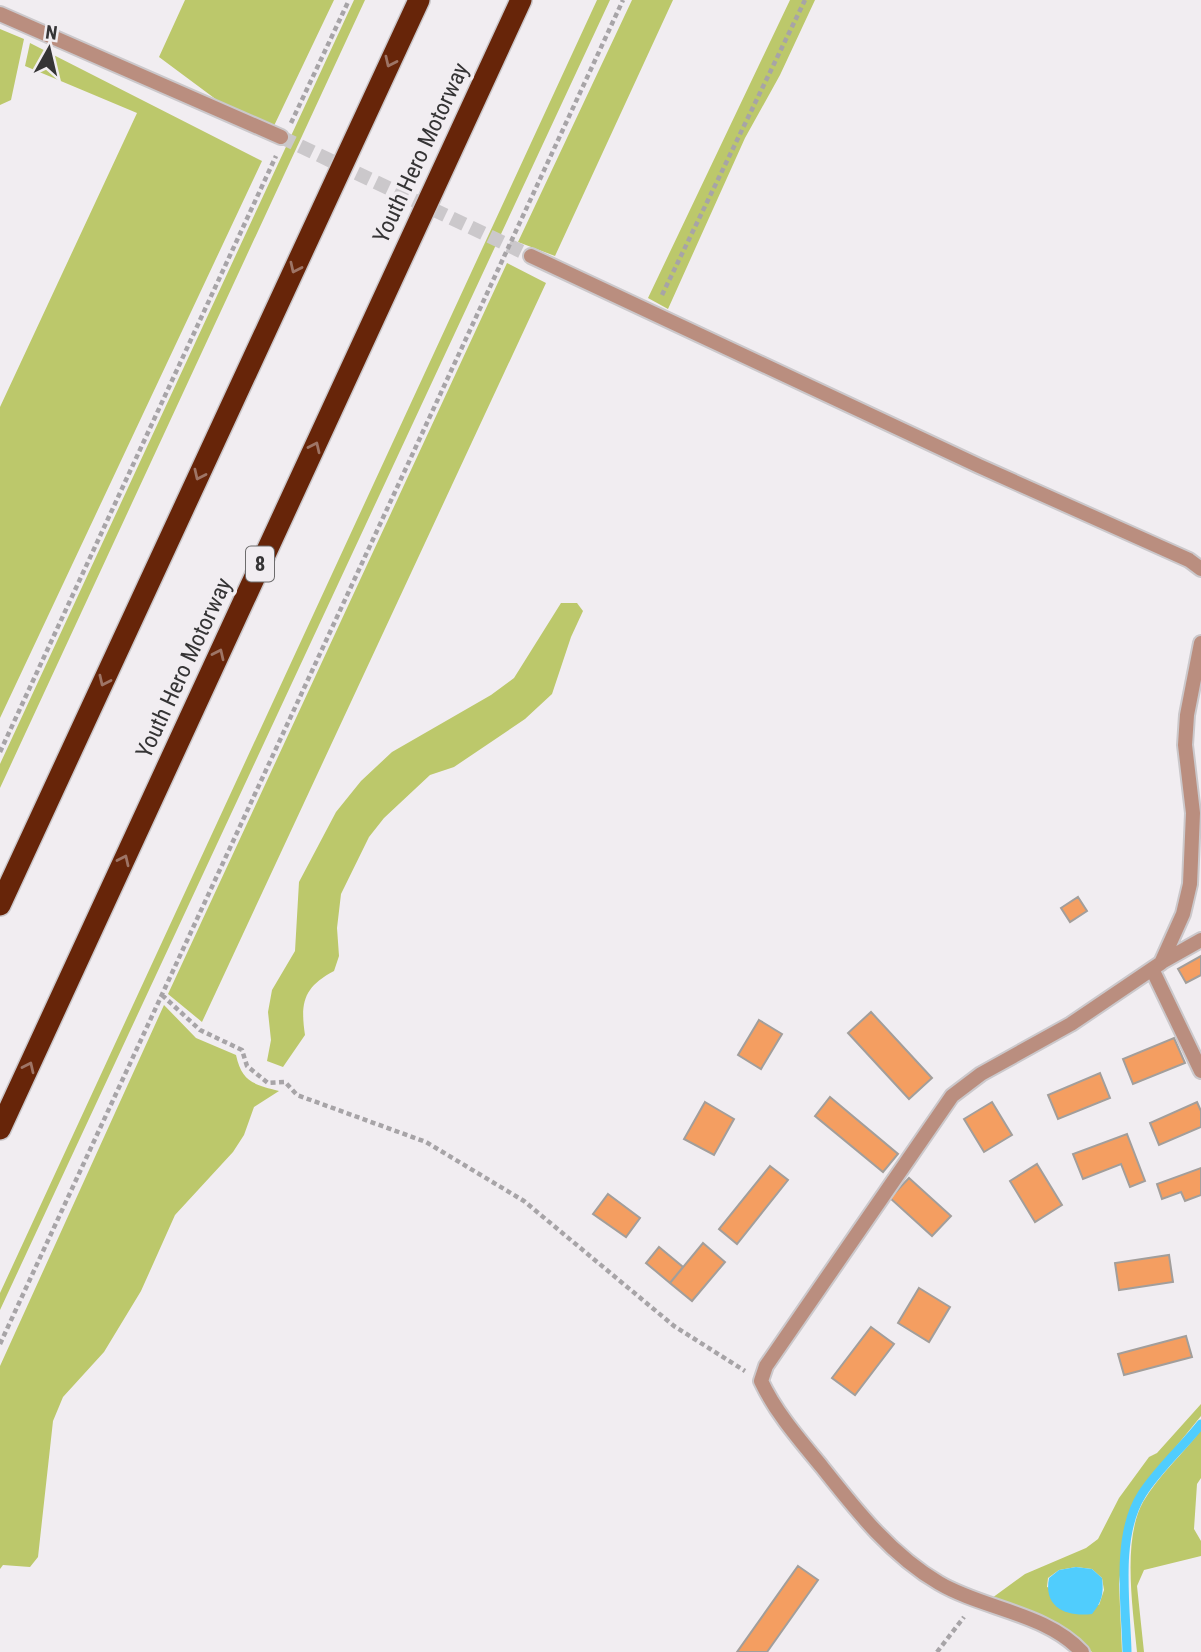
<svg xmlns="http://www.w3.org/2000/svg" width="1201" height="1652" viewBox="0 0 1201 1652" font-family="'Roboto Condensed',sans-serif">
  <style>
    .green { fill: #bcc86b; fill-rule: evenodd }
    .water { fill: #50cdfd }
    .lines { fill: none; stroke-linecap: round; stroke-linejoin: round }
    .stream { stroke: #50cdfd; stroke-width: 9 }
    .building { fill: #f49e61; stroke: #a29e9b; stroke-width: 2 }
    .street-tunnel { stroke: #cbc8cb; stroke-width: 14; stroke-dasharray: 14 7; stroke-linecap: butt }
    .street-casing { stroke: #cbc8cb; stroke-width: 18 }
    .highway-casing { stroke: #cbc8cb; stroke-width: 24 }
    .path { stroke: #a7a4a7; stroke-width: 4.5; stroke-dasharray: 5 3.5; stroke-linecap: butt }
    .street { stroke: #ba8e7f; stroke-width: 14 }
    .highway { stroke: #672509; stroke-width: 21 }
    .oneway { stroke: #9e7566 }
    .labels { text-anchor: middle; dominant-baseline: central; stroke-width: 7; stroke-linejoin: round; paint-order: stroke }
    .shield { fill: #f1edf1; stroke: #6d6c6d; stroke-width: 2 }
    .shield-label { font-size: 21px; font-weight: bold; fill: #353435 }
    .street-label { font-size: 23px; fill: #353435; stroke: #f1edf1 }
  </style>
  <rect width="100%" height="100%" fill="#f1edf1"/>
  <path class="green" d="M185,0H334L272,130L233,112L159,57Z
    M354,0H365L0,788V764Z
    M597,0H610L0,1310V1293Z
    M632,0H673L555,256L518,242Z
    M790,0H815L780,75L745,138L668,309L648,298Z
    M0,29L24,39L11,100L0,105Z
    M30,43L262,161L0,718V407L137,113L25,66Z
    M507,263L546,283L202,1022L168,994Z
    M561,603H577L583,611L571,637L552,694L525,719L454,767L430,775L384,818L369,837L341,894L337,928L339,956L334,971C304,987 300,1002 305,1035L283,1067L267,1061L271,1040L268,1012L272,990L295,951L299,882L336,812L361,781L392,752L491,695L514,678Z
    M164,1005L196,1038L236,1055C242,1082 253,1084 279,1091L254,1107L244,1135L233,1152L175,1215L141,1291L104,1352L63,1397L53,1421L38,1557L30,1567L3,1565L0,1569V1366Z
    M1201,1404V1416L1139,1492L1125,1532L1119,1584L1122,1652H1092L1069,1630L992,1598L1025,1574L1086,1548L1098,1539L1119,1498L1149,1457L1157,1453ZM1076,1567L1092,1569L1102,1578L1104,1590L1099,1605L1047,1587L1048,1578L1059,1570Z
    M1201,1430V1478L1197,1484L1194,1529L1201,1541V1556L1144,1570L1137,1586L1144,1652H1137C1133,1610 1122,1540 1143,1502C1158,1476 1183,1454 1201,1430Z"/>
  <path class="water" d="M1076,1567L1092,1569L1102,1578C1104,1593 1102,1602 1092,1614C1067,1617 1043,1608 1049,1578L1059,1570Z"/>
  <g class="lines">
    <path class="stream" d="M1127,1652C1126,1605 1115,1536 1142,1494C1158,1469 1183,1447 1201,1424"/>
  </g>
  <path class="building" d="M1078,897L1087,911L1070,922L1061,908Z
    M1201,956V975L1186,983L1178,969Z
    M871,1012L932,1078L909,1099L848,1033Z
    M759,1020L782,1034L761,1069L738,1055Z
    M1174,1038L1185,1063L1133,1084L1123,1059Z
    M1100,1073L1110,1098L1058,1119L1048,1095Z
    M830,1097L898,1154L883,1172L815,1116Z
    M705,1102L734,1119L714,1155L684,1139Z
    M992,1102L1012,1135L984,1152L964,1119Z
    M1197,1102L1201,1111V1127L1159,1145L1150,1123Z
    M1127,1134L1145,1181L1130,1187L1121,1164L1083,1179L1073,1154Z
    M1037,1164L1062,1205L1035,1222L1010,1181Z
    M770,1166L788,1180L737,1244L719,1229Z
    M1201,1168V1195L1185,1201L1181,1192L1162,1199L1157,1184Z
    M909,1178L951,1216L932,1236L890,1198Z
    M608,1194L640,1218L626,1237L593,1214Z
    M703,1243L725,1262L692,1301L670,1283Z
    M659,1247L683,1267L670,1283L646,1263Z
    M1169,1255L1173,1282L1119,1290L1115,1263Z
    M919,1288L950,1307L929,1342L898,1323Z
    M871,1327L894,1344L855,1395L832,1378Z
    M1186,1336L1192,1357L1124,1375L1118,1354Z
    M798,1566L818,1580L767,1652H737Z"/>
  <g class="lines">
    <path class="street-tunnel" d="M281,137L531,256"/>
    <g class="street-casing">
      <path id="street" d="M0,14L281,137
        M531,256L979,466L1189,560L1201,569
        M1162,962L1201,940
        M1152,969L1201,1071
        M1082,1652C1046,1613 983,1609 939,1583C891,1555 856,1510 822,1467C799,1439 776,1413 761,1381L766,1366L952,1096L981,1074L1071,1024L1161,963L1183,914L1190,884L1193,813L1185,745L1187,715L1201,643"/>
    </g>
    <g class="highway-casing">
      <path id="highway" d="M0,905L419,0
        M0,1129L521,0"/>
    </g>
    <path class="path" d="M291,123L349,0
      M662,295L805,0
      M0,752L276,156
      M162,995L200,1030L242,1050L247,1066L268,1083L285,1082L297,1095L426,1142L524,1201L674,1326L745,1371
      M0,1344L623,0
      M937,1652L964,1617"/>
    <use href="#street" class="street"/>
    <use href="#highway" class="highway"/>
  </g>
  <defs><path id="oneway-chevron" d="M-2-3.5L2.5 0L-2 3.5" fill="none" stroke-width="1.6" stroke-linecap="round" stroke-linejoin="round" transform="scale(1.75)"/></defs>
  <g class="oneway">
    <use href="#oneway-chevron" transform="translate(390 62) rotate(115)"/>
    <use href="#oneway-chevron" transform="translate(295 268) rotate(115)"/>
    <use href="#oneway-chevron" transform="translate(315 447) rotate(-65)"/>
    <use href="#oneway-chevron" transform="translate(199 475) rotate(115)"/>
    <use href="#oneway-chevron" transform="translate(219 654) rotate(-65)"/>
    <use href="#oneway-chevron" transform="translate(104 681) rotate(115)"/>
    <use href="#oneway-chevron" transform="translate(124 860) rotate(-65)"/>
    <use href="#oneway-chevron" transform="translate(29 1067) rotate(-65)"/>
  </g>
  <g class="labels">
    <rect class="shield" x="246" y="546.5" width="28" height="35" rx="5"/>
    <g class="shield-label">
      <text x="260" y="564">8</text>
    </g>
    <g class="street-label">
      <text transform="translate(421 153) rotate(-65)">Youth Hero Motorway</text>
      <text transform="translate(184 668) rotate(-65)">Youth Hero Motorway</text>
    </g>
  </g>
  <g transform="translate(49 49) rotate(8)" stroke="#f1edf1" stroke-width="5" paint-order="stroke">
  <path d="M0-5L12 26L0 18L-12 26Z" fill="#353435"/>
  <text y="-10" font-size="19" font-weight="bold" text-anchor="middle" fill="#353435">N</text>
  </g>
</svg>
